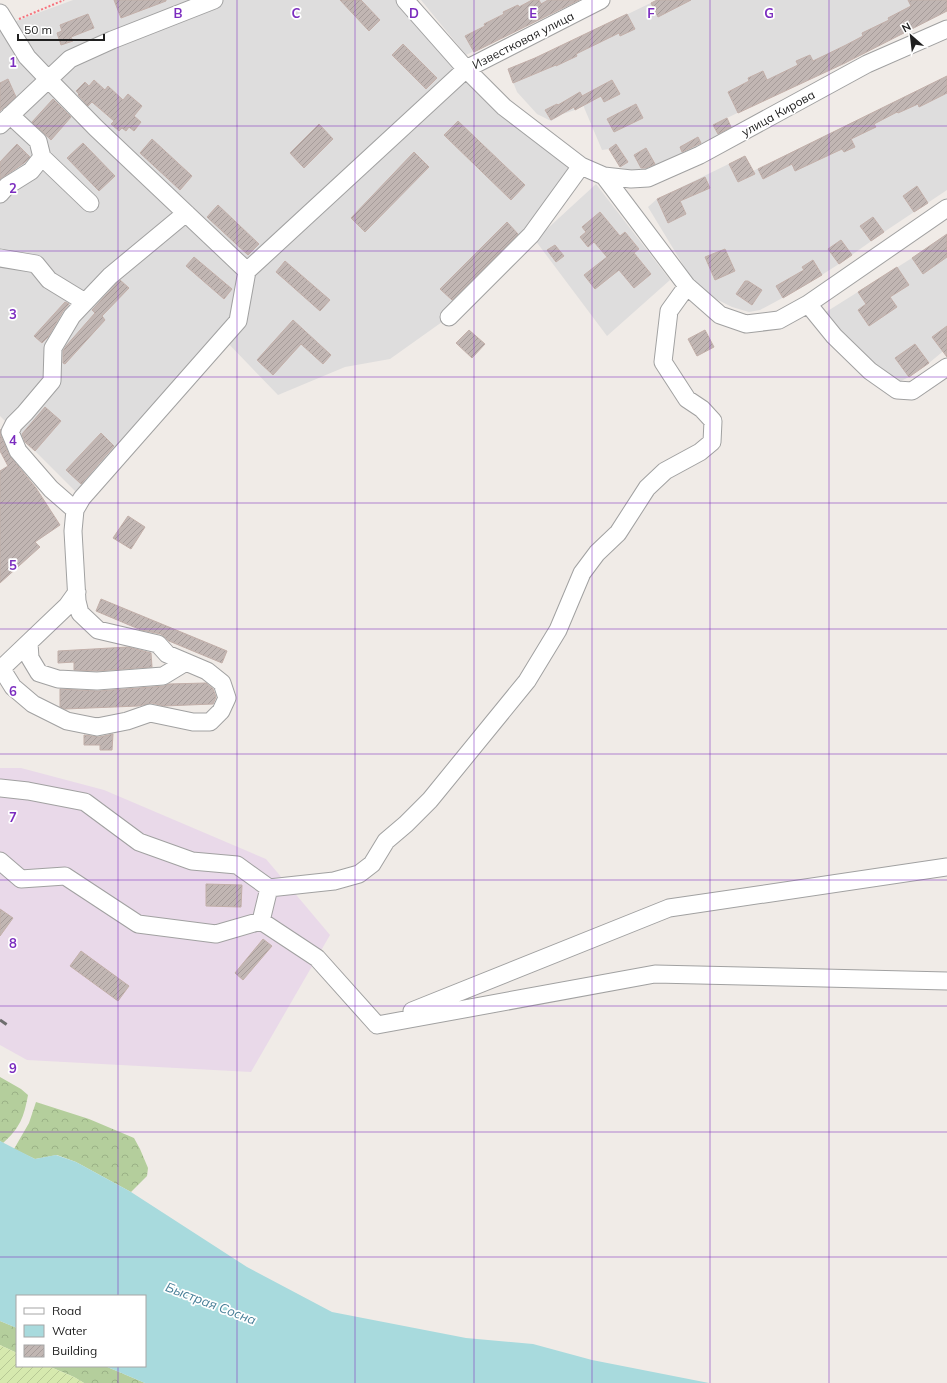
<svg xmlns="http://www.w3.org/2000/svg" width="947" height="1383" viewBox="0 0 947 1383" font-family="Mulish,sans-serif">
  <style>
    .residential { fill: #dedddd }
    .industrial { fill: #e9d9e9 }
    .forest { fill: url(#forest-crowns) }
    .garden { fill: url(#garden-furrows) }
    .water { fill: #a8dadd }
    .building { fill: url(#building-hatch); stroke: #c2afa9 }
    .lines { fill: none; stroke-linecap: round; stroke-linejoin: round }
    .minor-casing { stroke: #a1a1a1; stroke-width: 19 }
    .path { stroke: #f7717c; stroke-width: 2; stroke-dasharray: 2 2; stroke-linecap: butt }
    .minor { stroke: #fff; stroke-width: 17 }
    .rail { stroke: #6e6e6e; stroke-width: 3; stroke-dasharray: 8 8; stroke-linecap: butt }
    .grid { fill: none; stroke: #7b2cbf; stroke-width: 1; stroke-opacity: 0.55 }
    .labels { text-anchor: middle; dominant-baseline: central; stroke-width: 3.5; stroke-linejoin: round; paint-order: stroke }
    .street-label { font-size: 12px; fill: #202020; stroke: #fff }
    .water-label { font-size: 13px; font-style: italic; fill: #457d96; stroke: #fff }
    .grid-label { font-size: 13px; text-anchor: middle; font-weight: bold; fill: #7b2cbf; stroke: #fff; stroke-width: 3.5; stroke-linejoin: round; paint-order: stroke }
  </style>
  <defs>
    <pattern id="forest-crowns" width="20" height="18" patternUnits="userSpaceOnUse"><rect width="20" height="18" fill="#b4ce9c"/><path d="M2 6a3 3 0 1 1 6 0M12 15a3 3 0 1 1 6 0" fill="none" stroke="#9ab186"/></pattern>
    <pattern id="garden-furrows" width="10" height="10" patternUnits="userSpaceOnUse"><rect width="10" height="10" fill="#d6e9ae"/><path d="M-1 1l2-2M0 10L10 0M9 11l2-2" fill="none" stroke="#b7c895"/></pattern>
    <pattern id="building-hatch" width="6" height="6" patternUnits="userSpaceOnUse"><rect width="6" height="6" fill="#c1b6b3"/><path d="M-1 1l2-2M0 6l6-6M5 7l2-2" fill="none" stroke="#a69c9a"/></pattern>
  </defs>
  <rect width="100%" height="100%" fill="#f0ebe7"/>
  <path class="residential" d="M73,0H405L466,69L581,166L449,317L390,359L345,367L278,395L223,338L82,498L0,416V27Z
    M421,0H580L466,55Z
    M657,0H947V11L727,118L734,132L644,175L620,167L609,149L602,150L583,105L575,110L563,114L551,121L537,114L517,92L508,69L549,52Z
    M947,76V190L884,232L839,264L801,288L760,310L749,312L732,307L716,299L704,290L688,273L648,207L657,199L745,156L753,171Z
    M596,184L670,280L607,336L535,240Z
    M947,234V348L929,363L909,377L897,383L858,352L826,312L912,258Z"/>
  <path class="industrial" d="M0,768H21L104,790L266,859L330,935L251,1072L27,1060L0,1045Z"/>
  <path class="forest" d="M0,1077L21,1089L28,1095C24,1117 20,1128 3,1143L0,1141Z
    M36,1102L89,1119L134,1138L140,1149L148,1168L147,1176L131,1192L76,1162L57,1155L35,1159L14,1149L29,1123Z
    M0,1321L17,1328V1353L0,1345Z
    M48,1366H105L145,1383H84L74,1377Z"/>
  <path class="garden" d="M0,1345L17,1353V1366H48L74,1377L84,1383H0Z"/>
  <path class="water" d="M0,1141L35,1159L56,1155L76,1162L131,1192L247,1267L332,1312L466,1338L533,1344L592,1360L709,1383H145L105,1366H145V1296H17V1328L0,1321Z"/>
  <path class="building" d="M114,0H166V1L121,18Z
    M340,0H361L380,20L369,31Z
    M532,0H539L541,4L548,0H579L474,52L465,36L485,26L484,24L504,14L503,12L518,5L519,7Z
    M657,0H691L658,17L651,3Z
    M908,0H947V11L845,63L738,113L728,92L749,81L748,78L763,71L767,80L798,65L796,61L810,55L813,61L846,45L863,36L862,33L889,20L888,18L911,6Z
    M88,14L94,28L71,37L73,41L61,45L57,33L62,31L60,25Z
    M627,14L635,29L620,36L619,33L576,54L577,56L556,66V65L513,83L508,69L535,58Z
    M403,44L437,78L426,89L392,55Z
    M947,76V93L919,107L918,104L898,113L897,112L874,124L876,127L851,139L855,147L844,152L842,149L795,171L792,164L763,179L758,169Z
    M8,79L16,97L0,111V83Z
    M94,80L105,90L108,86L123,100L128,94L142,106L134,116L141,122L134,131L129,127L126,131L122,128L119,131L111,124L114,121L92,102L88,106L78,95L79,94L76,91L85,82L89,86Z
    M612,80L620,94L604,102L601,96L575,110L574,107L551,120L545,110L557,104L558,105L580,92L582,96Z
    M53,99L71,117L51,140L32,122Z
    M636,104L643,118L614,132L607,119Z
    M727,118L731,127L718,134L713,125Z
    M458,121L525,185L511,200L444,135Z
    M319,124L333,139L304,168L290,153Z
    M698,137L701,143L682,152L680,147Z
    M152,139L192,176L180,190L140,153Z
    M83,143L115,176L99,191L67,158Z
    M17,144L30,157L24,163L0,179V162Z
    M616,144L628,162L620,167L609,149Z
    M646,148L655,164L646,168H641L634,155Z
    M414,152L429,167L365,232L351,218Z
    M745,156L755,174L738,182L729,164Z
    M705,177L710,188L680,201L686,214L668,223L657,199Z
    M917,186L928,203L914,212L903,196Z
    M218,205L259,244L248,255L207,217Z
    M600,212L620,236L625,232L639,249L634,253L651,274L634,288L619,270L595,289L584,275L607,257L594,242L588,247L580,237L586,232L582,227Z
    M873,217L884,232L871,241L860,226Z
    M507,222L518,234L452,300L440,289Z
    M947,234V257L923,274L912,258Z
    M841,240L852,255L839,264L828,249Z
    M555,245L564,256L556,262L547,250Z
    M725,249L735,271L715,280L705,257Z
    M194,257L232,289L224,299L186,266Z
    M813,260L822,275L783,298L776,286L804,270L802,267Z
    M285,261L330,300L320,311L276,272Z
    M897,267L909,285L890,297L897,307L869,326L858,310L866,304L858,292Z
    M120,280L129,288L102,316L105,320L65,364L63,363V351L66,346L95,313L92,310Z
    M745,281H748L762,290L752,305L736,294Z
    M65,302L69,304L63,311L48,337L42,343L34,336Z
    M293,320L331,355L323,364L301,344L273,375L257,360Z
    M947,326V357L932,337Z
    M469,330L485,344L472,358L456,343Z
    M705,330L714,347L697,356L688,339Z
    M915,344L929,363L909,377L895,358Z
    M45,407L61,421L35,451L25,442L22,434Z
    M0,429L1,436L9,455L36,488L60,525L35,542L40,547L0,583V471L8,466L0,451Z
    M101,433L114,446L81,484L66,470Z
    M128,516L145,527L131,549L113,538Z
    M101,599L227,651L222,663L169,641L161,634L141,630L96,611Z
    M128,647L151,653L152,667L97,671L74,670V662L58,663V651Z
    M206,683L213,689L216,697L213,704L164,706L152,703L138,706L65,709L60,707V689L98,691L164,686L169,684Z
    M113,734L112,750H100V745H84V735L99,737Z
    M206,884L242,885L241,907L206,906Z
    M0,909L13,918L0,936Z
    M263,939L272,946L243,980L235,973Z
    M81,951L129,986L118,1001L70,966Z"/>
  <g class="lines">
    <g class="minor-casing">
      <path id="minor" d="M405,0L466,69L504,107L581,166L604,176L687,286L720,315L746,324L779,320L808,304L947,208
        M0,13L27,57L48,79L96,128L247,271
        M10,115L38,141L42,157L90,203
        M0,125L70,59L112,40L214,0
        M604,176L631,179L648,178L666,170L700,155L867,64L947,29
        M0,194L7,186L31,171L42,157
        M0,258L36,264L49,280L85,302
        M808,304L834,336L870,371L897,390L912,391L947,367
        M449,317L531,235L581,166
        M75,510L51,489L18,451L10,432L14,424L25,413L52,381L53,348L72,316L110,276L186,213
        M77,592L67,606L3,667V671L13,687L33,704L67,721L97,727L127,721L150,713L193,722H210L221,711L227,698L222,683L207,671L167,654L158,644L98,630L80,613L77,601L73,531L75,510L82,498L238,321L247,271L466,69L601,0
        M29,643L30,658L39,673L58,679L97,681L163,676L186,662
        M0,788L28,791L85,802L139,842L192,861L237,865L269,888L261,921L216,934L138,924L65,876L21,879L0,861
        M269,888L334,881L359,874L372,864L386,841L406,824L430,800L527,681L558,630L582,573L597,553L618,533L647,488L665,471L700,452L712,442L713,421L702,409L687,399L663,362L669,311L687,286
        M261,921L317,958L377,1025L655,974L947,981
        M412,1011L669,908L947,867"/>
    </g>
    <path class="path" d="M19,19L64,0"/>
    <use href="#minor" class="minor"/>
    <path class="rail" d="M0,1020L13,1029"/>
  </g>
  <path class="grid" d="M118,0V1296M237,0V1383M355,0V1383M474,0V1383M592,0V1383M710,0V1383M829,0V1383M0,126H947M0,251H947M0,377H947M0,503H947M0,629H947M0,754H947M0,880H947M0,1006H947M0,1132H947M0,1257H947M118,1366V1383"/>
  <g class="labels">
    <g class="street-label">
      <text transform="translate(523 40) rotate(-27)">Известковая улица</text>
      <text transform="translate(778 113) rotate(-29)">улица Кирова</text>
    </g>
    <g class="water-label">
      <text transform="translate(211 1303) rotate(21)">Быстрая Сосна</text>
    </g>
  </g>
  <g class="grid-label">
    <text x="178" y="18">B</text>
    <text x="296" y="18">C</text>
    <text x="414" y="18">D</text>
    <text x="533" y="18">E</text>
    <text x="651" y="18">F</text>
    <text x="769" y="18">G</text>
    <text x="13" y="67">1</text>
    <text x="13" y="193">2</text>
    <text x="13" y="319">3</text>
    <text x="13" y="445">4</text>
    <text x="13" y="570">5</text>
    <text x="13" y="696">6</text>
    <text x="13" y="822">7</text>
    <text x="13" y="948">8</text>
    <text x="13" y="1073">9</text>
  </g>
  <rect x="16" y="1295" width="130" height="72" fill="#ffffff" stroke="#a6a6a6"/>
  <rect x="24" y="1308" width="20" height="6" fill="#ffffff" stroke="#a6a6a6"/>
  <text x="52" y="1315" font-size="12" fill="#202020">Road</text>
  <rect x="24" y="1325" width="20" height="12" fill="#a8dadd" stroke="#a6a6a6"/>
  <text x="52" y="1335" font-size="12" fill="#202020">Water</text>
  <rect x="24" y="1345" width="20" height="12" fill="url(#building-hatch)" stroke="#a6a6a6"/>
  <text x="52" y="1355" font-size="12" fill="#202020">Building</text>
  <g transform="translate(911 36) rotate(332)" stroke="#ffffff" stroke-width="3" paint-order="stroke">
  <path d="M0-3L7 15L0 10L-7 15Z" fill="#202020"/>
  <text y="-6" font-size="11" font-weight="bold" text-anchor="middle" fill="#202020">N</text>
  </g>
  <path d="M18 34v6h86v-6" fill="none" stroke="#202020" stroke-width="2"/>
  <text x="24" y="34" font-size="12" fill="#202020" stroke="#ffffff" stroke-width="3" paint-order="stroke">50 m</text>
</svg>
